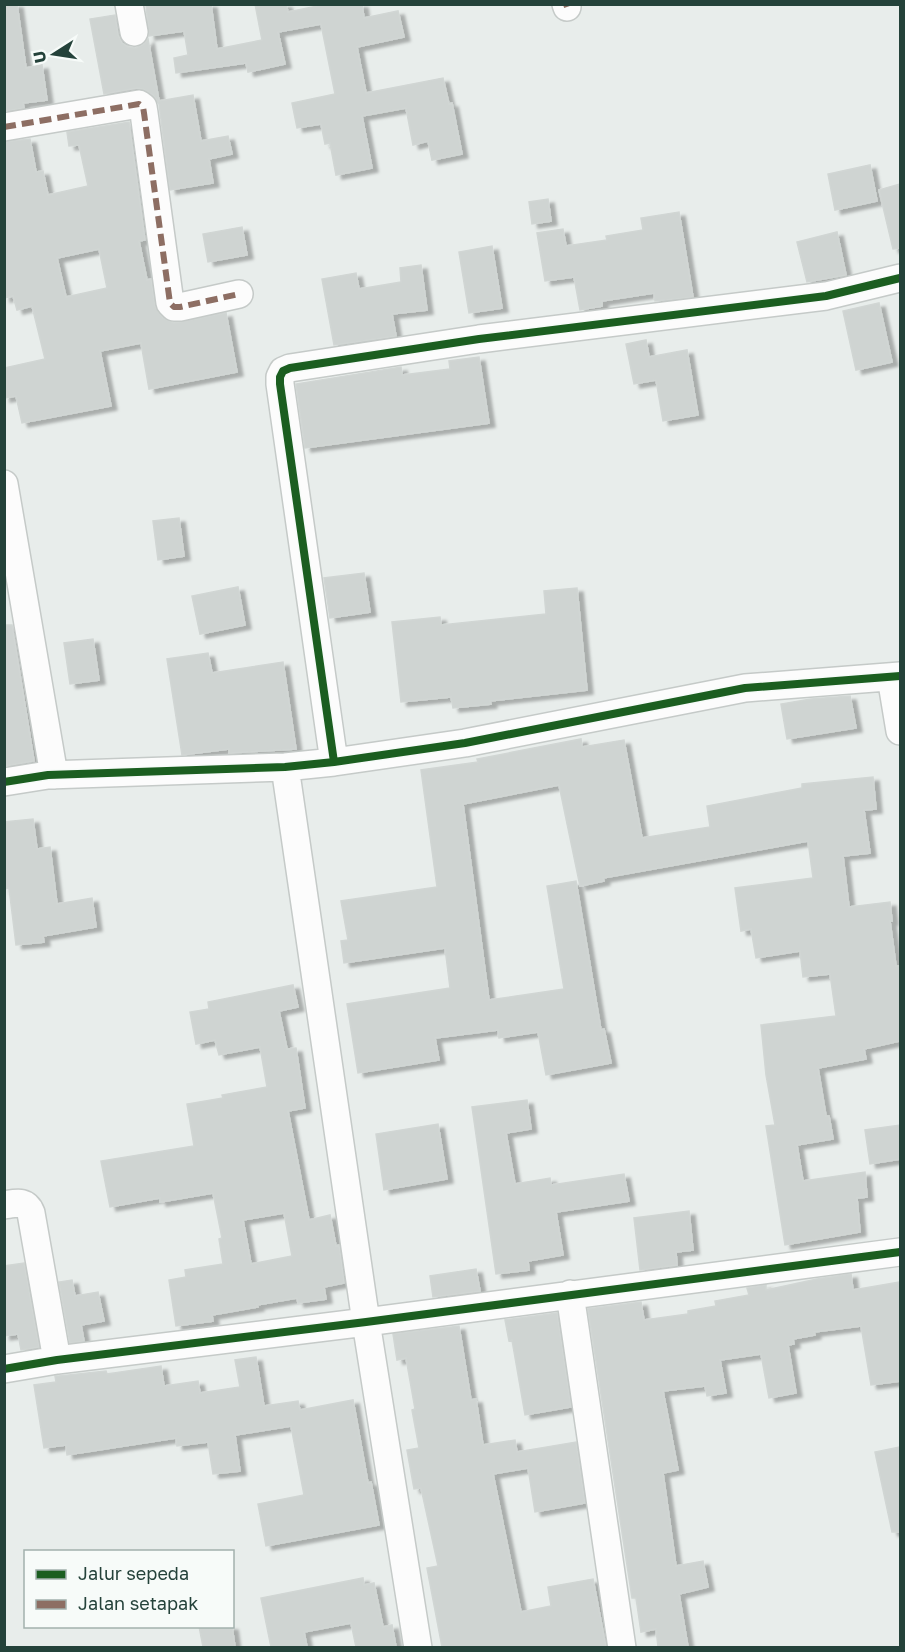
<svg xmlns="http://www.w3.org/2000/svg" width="905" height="1652" viewBox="0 0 905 1652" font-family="'Golos Text',sans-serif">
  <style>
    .building { fill: #cfd4d2; stroke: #d1d6d4; stroke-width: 1.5; fill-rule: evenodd; filter: url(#shadow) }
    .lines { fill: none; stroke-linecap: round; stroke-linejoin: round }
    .minor-casing { stroke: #c5cac8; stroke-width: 30 }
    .minor { stroke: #fcfcfc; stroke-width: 27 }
    .quiet { stroke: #8d6e63; stroke-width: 6; stroke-dasharray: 12 6; stroke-linecap: butt }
    .cycleway-casing { stroke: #f7fbf9; stroke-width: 11 }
    .cycleway { stroke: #1b5e20; stroke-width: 8 }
  </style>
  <defs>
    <filter id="shadow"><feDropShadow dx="6" dy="4" stdDeviation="1.5" flood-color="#0004"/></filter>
  </defs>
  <rect width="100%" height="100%" fill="#e8edeb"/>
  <path class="building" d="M4,4H17L26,68L42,65L47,100L23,103L24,108L4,111Z
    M146,4H211L217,49L262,40L255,4H286L288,12L327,4H362L364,18L398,11L404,37L357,47L366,93L443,78L449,104L452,103L462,154L432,160L428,141L413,145L406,108L362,116L372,168L336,175L330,143L325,144L321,124L297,128L292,103L335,94L321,24L278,32L285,64L248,72L246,63L176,73L174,58L188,55L184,31L149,36Z
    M115,15L118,35L122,43L128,47L136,48L144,44L148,39L159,101L193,95L201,141L228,136L232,154L209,159L213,183L170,190L159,104L153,95L143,89L137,88L104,94L90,19Z
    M129,122L145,240L139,241L147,280L151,279L155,306L163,318L174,323L226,313L237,372L149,389L141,343L100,351L111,406L22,423L16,396L4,398V368L45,359L32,306L17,310L13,296L4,298V142L30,139L36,172L43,171L48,195L88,186L79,145L69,146L67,132ZM99,249L107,288L66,297L57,258Z
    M870,165L877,201L835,210L828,174Z
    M900,184V248L893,249L879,190Z
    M548,199L551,221L532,224L529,202Z
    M679,212L693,297L655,301L654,293L602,301V306L580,310L574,277L545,281L537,233L563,229L566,246L607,240L606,236L643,230L641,218Z
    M242,227L247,255L208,262L203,234Z
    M837,232L846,275L807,282L797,242Z
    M492,246L502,308L469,313L459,252Z
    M421,265L427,310L392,314L396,336L334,345L322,279L356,273L359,289L401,282L400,268Z
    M879,303L892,362L856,370L843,311Z
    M646,340L649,357L687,350L698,415L663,421L656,380L634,384L626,344Z
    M479,357L489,423L305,448L296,384L401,367L402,375L450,369L449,361Z
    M179,518L184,556L158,560L153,521Z
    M364,573L370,612L330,618L324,578Z
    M238,587L245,625L200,634L192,596Z
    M577,588L587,690L490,701L491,704L453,708L451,697L401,702L392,622L440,617L441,625L546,614L544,591Z
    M4,625H12L34,761L4,766Z
    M93,639L99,680L70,684L64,643Z
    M208,653L212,673L283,662L296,749L229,753V749L182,755L167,659Z
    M850,696L856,728L787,739L781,704L811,699Z
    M581,739L582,747L624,740L642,838L710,827L707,806L802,788V784L873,777L876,809L864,810L870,853L843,856L849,907L890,902L892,921H890L896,966H900V1041L864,1049L866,1059L818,1068L826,1116H829L833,1139L797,1145L803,1181L865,1172L867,1197L857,1198L860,1232L785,1245L766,1126L775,1125L766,1075L761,1025L836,1016L830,974L803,977L800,951L756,958L751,929L741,931L735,888L813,878L808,841L603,878L604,881L580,886L559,785L463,804L489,1000L564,989L547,886L576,881L601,1030L604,1029L611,1063L546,1075L538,1032L499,1038L498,1030L435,1038L439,1060L358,1073L347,1004L450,988L445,948L344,963L341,941L348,940L341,901L437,887L421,770L478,762L477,759Z
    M33,819L37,849L50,847L57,904L92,898L96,927L43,936L44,942L16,945L9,888L4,889V822Z
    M293,985L298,1007L279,1011L287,1049L296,1048L305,1108L288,1111L309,1220L330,1215L336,1246L339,1245L344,1283L324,1287L326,1299L298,1303L297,1298L257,1305L258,1307L212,1315L213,1321L176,1326L169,1280L186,1277L185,1270L223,1264L219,1239L222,1238L213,1193L160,1202V1198L110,1207L101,1161L194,1146L187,1104L223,1098L222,1095L267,1087L260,1047L219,1055L215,1040L196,1044L190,1012L209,1009L208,1002ZM284,1213L292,1256L251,1264L243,1220Z
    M527,1100L531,1129L506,1133L515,1184L550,1178L551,1185L624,1174L629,1201L556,1212L563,1255L528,1261L529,1270L496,1274L472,1107Z
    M438,1124L447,1179L384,1190L376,1134Z
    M900,1125V1159L870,1164L865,1130Z
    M689,1211L693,1250L676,1252L677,1265L640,1270L634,1218Z
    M24,1263L39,1347L21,1350L18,1334L4,1336V1266Z
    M476,1269L480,1291L433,1297L430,1276Z
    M851,1274L853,1290L900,1282V1381L871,1385L861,1326L814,1332L815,1335L793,1339L794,1344L788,1345L796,1393L769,1398L761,1354L720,1360L726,1393L707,1396L705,1386L663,1391L678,1470L663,1473L676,1566L703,1561L708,1587L679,1594L688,1647H658L656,1629L641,1632L636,1598H632L588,1309L641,1302L644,1320L688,1314V1311L716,1306L715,1301L749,1295L747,1288L766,1285V1290L817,1279Z
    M72,1280L75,1296L98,1292L104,1321L81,1325L84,1341L70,1343L59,1282Z
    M557,1313L571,1407L525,1415L512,1340L509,1341L505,1320Z
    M459,1326L471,1400L476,1399L483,1445L515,1440L517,1452L576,1442L585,1503L535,1512L528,1468L493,1474L521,1612L551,1606L548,1587L593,1579L606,1647H442L427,1568L438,1566L421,1488L414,1489L407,1450L419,1448L412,1410L415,1409L406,1358L397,1360L393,1334Z
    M256,1357L264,1406L298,1401L300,1410L353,1400L368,1483L371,1482L379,1525L266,1546L258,1504L304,1495L291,1426L235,1435L240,1471L213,1474L208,1442L177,1446L176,1438L67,1455L66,1445L44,1448L34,1385L56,1382L55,1376H59L106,1371L107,1374L161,1366L164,1386L198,1381L200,1393L240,1387L235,1360Z
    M900,1447V1532H892L875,1452Z
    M363,1578L364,1585L374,1583L383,1627L392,1625L396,1647H356L351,1623L304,1632L307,1647H271L261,1598Z
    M199,1626H232L235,1647H203Z"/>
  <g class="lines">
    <g class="minor-casing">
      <path id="minor" d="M129,4L134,32
        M566,4L567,7
        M4,127L139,104L143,107L144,113L170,303L174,307H180L239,294
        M4,484L54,775
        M891,677L900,731
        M334,762L280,384V377L283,371L290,368L479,339L826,296L900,278
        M285,767L366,1322L418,1648
        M4,782L48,775L285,767L334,762L465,743L745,688L900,676
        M4,1205C17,1203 26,1200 31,1213L57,1360
        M570,1294L622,1648
        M4,1369L57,1360L366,1322L900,1252"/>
    </g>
    <use href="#minor" class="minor"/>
    <path class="quiet" d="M566,4L567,7
      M4,127L139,104L143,107L144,113L170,303L174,307H180L239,294"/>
    <g class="cycleway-casing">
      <path id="cycleway" d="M334,762L280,384V377L283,371L290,368L479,339L826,296L900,278
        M4,782L48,775L285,767L334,762L465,743L745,688L900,676
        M4,1369L57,1360L366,1322L900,1252"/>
    </g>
    <use href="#cycleway" class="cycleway"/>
  </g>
  <rect width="905" height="1652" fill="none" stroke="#24423a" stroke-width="12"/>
  <rect x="24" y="1550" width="210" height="78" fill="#f7fbf9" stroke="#a3b1ad" stroke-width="1.5"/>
  <rect x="36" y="1570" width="30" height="9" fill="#1b5e20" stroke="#a3b1ad" stroke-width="1.5"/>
  <text x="78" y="1580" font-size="18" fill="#24423a">Jalur sepeda</text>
  <rect x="36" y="1600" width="30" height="9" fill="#8d6e63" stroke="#a3b1ad" stroke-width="1.5"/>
  <text x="78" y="1610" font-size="18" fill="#24423a">Jalan setapak</text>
  <g transform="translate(54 54) rotate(258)" stroke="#f7fbf9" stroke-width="4.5" paint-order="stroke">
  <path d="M0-4.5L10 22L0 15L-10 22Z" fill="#24423a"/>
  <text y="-9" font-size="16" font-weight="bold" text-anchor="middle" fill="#24423a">U</text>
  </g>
</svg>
